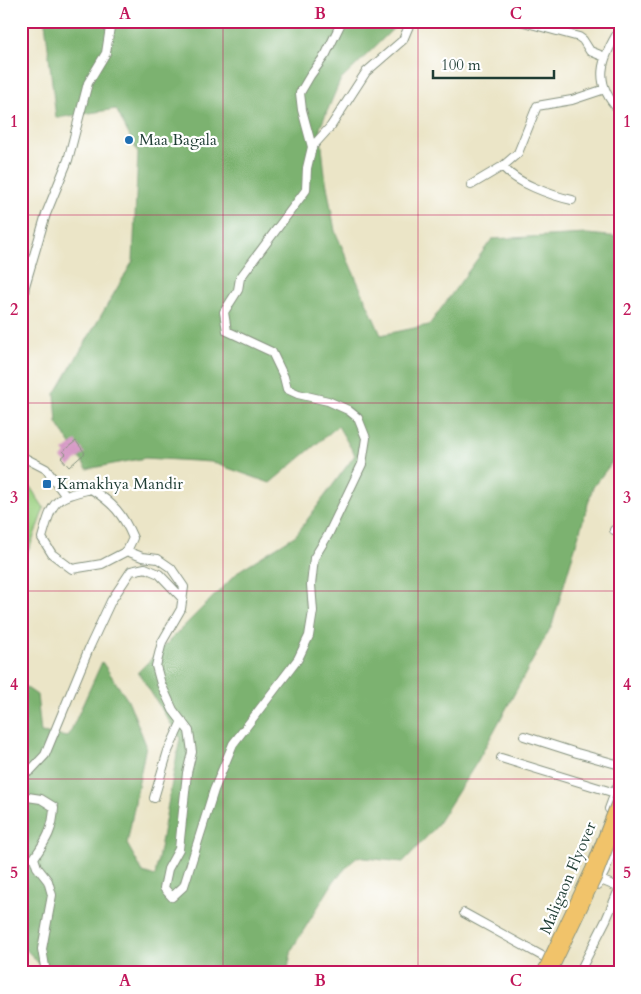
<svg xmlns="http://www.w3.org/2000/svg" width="641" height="994" viewBox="0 0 641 994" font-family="Cardo,serif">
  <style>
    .green { fill: #9bd081; stroke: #5d865a }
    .forest { fill: #7cb26f; stroke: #4e7852 }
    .building { fill: #d598c5 }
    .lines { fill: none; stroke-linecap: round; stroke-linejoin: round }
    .minor-casing { stroke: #85917e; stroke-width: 10 }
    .minor { stroke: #fff; stroke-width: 8 }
    .major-bridge-casing { stroke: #85917e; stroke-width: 12; stroke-linecap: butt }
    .major-bridge { stroke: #f1c36a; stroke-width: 10 }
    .grid { fill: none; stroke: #c2185b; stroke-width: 1; stroke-opacity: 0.55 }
    .poi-dot { fill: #1f6fb2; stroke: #fff; stroke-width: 2 }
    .labels { text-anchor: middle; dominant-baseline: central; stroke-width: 4.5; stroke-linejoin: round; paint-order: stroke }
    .poi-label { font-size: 16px; fill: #1f3d34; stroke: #fff; text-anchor: start }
    .street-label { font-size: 16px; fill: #1f3d34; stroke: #fff }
    .neatline { fill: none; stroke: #c2185b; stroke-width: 2 }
    .grid-label { font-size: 16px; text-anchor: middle; font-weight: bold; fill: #c2185b }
  </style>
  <rect width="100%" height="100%" fill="#fff"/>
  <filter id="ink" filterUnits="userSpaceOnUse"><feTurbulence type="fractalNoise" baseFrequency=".02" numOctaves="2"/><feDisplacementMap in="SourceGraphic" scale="10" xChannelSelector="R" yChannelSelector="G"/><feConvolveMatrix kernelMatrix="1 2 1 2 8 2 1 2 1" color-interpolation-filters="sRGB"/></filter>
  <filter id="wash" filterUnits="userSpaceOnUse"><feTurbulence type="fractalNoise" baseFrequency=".0096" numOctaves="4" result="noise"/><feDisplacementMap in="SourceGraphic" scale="20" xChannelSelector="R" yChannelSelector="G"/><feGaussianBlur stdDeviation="1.12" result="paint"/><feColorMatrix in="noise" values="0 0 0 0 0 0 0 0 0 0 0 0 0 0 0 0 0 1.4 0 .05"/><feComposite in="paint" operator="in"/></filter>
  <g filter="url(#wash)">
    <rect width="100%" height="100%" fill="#ebe5c7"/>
    <path class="green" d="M21,473L44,508L30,547L21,562Z"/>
    <path class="forest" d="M45,21H401L340,81L320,128L325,175L335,231L381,335L429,325L492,239L587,234L620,237V452L593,487L552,625L477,762L435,828L403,862L356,857L334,881L292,949L287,973H45L44,969L21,944V684L37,695L41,733L68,737L102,662L129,702L146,745L127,844L143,872L155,876L180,738L138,672L240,570L296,535L355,455L338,426L270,483L211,462L145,458L87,469L57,423L55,394L133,261L138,153L116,109L56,118Z"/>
    <g id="blocks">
      <path class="building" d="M76,441L85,453L69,467L61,458L66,454L63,451Z"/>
    </g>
  </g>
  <g filter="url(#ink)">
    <use href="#blocks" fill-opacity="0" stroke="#85917e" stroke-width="1"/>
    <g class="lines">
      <g class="minor-casing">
        <path id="minor" d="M520,21L579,37L583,40L590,51L605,57
          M620,29C601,59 592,83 620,111
          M312,147L331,126L366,72L403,40L411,21
          M503,166C513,182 553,196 572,200
          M471,185L503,166L518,153L537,106L572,100L605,89
          M21,315L25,286L46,214L68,160L88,83L106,53L111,21
          M21,456L46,469L65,495
          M91,489C113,503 123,514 133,538L127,551L102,564L72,569L52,554L42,538C53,500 53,498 91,489Z
          M614,530L620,532
          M127,551L142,557L158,559L171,568L184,587L181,609L162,642L156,666L161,684L173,710L189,731L192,752L187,773L179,849L168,869L164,888L172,897L184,886L214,790L233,744L298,659L309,636L313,611L311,585L314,558L328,535L362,464L366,438L358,418L348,410L328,401L298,394L287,389L284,377L272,352L227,331L224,312L238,290L240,278L306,190L307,168L312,147L302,110L300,93L310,76L326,54L342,21
          M524,736L577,753L620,765
          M501,758L615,793
          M21,772L30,771L45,755L90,646L111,601L131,571L145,568L159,574L183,599
          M21,796L41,799L54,807C53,830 47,839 34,858L37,867L48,881L52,895L42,949L46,973
          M154,798L168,751L182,721
          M609,809L620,779
          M596,878L620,888
          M598,885L605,871L616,840
          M464,913L544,957
          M579,973L606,920L620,887"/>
      </g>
      <use href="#minor" class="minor"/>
      <g class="major-bridge-casing">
        <path id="major-bridge" d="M542,973L591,869L620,794
          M551,973L597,876L620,815"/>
      </g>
      <use href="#major-bridge" class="major-bridge"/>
    </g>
  </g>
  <path class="grid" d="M223,21V973M418,21V973M21,215H620M21,403H620M21,591H620M21,779H620"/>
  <g class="poi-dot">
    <circle cx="129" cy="140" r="5"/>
    <rect x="42" y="479" width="10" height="10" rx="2.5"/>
  </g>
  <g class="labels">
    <g class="poi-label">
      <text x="139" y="140">Maa Bagala</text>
      <text x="57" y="484">Kamakhya Mandir</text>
    </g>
    <g class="street-label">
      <text transform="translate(568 878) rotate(-67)">Maligaon Flyover</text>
    </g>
  </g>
  <rect width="641" height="994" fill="none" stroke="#fff" stroke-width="55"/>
  <path d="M433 70v8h121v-8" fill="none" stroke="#1f3d34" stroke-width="2.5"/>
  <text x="441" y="70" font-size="15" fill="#1f3d34" stroke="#ffffff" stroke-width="4" paint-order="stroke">100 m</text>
  <rect x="28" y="28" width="586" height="938" class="neatline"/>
  <g class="grid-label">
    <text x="125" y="19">A</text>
    <text x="320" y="19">B</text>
    <text x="516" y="19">C</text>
    <text x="14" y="127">1</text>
    <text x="627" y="127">1</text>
    <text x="14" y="315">2</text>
    <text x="627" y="315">2</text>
    <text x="14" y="503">3</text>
    <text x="627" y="503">3</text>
    <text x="14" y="690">4</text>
    <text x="627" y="690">4</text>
    <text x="14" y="878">5</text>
    <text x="627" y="878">5</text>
    <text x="125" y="986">A</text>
    <text x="320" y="986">B</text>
    <text x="516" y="986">C</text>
  </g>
</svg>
